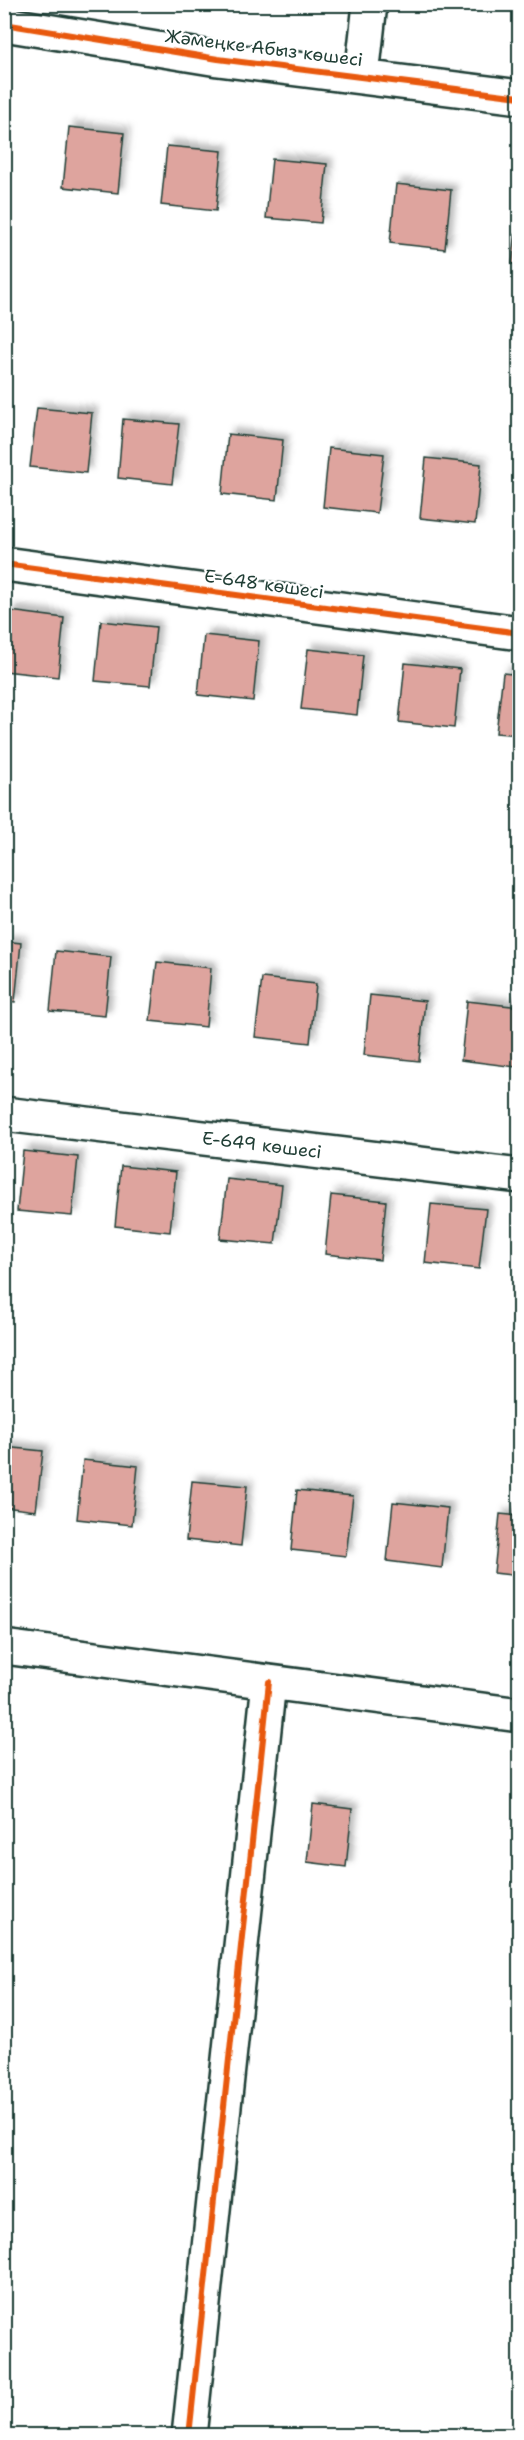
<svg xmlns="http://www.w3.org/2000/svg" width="524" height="2440" viewBox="0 0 524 2440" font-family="'Shantell Sans',sans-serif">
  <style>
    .building { fill: #dea49e; stroke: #1f3d34; stroke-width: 1.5; filter: url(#shadow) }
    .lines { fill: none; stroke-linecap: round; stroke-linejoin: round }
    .street-casing { stroke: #1f3d34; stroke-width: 38 }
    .street { stroke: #fff; stroke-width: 33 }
    .cycleway-casing { stroke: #fff; stroke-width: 10 }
    .cycleway { stroke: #e8590c; stroke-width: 6 }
    .labels { text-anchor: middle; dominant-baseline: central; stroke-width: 4.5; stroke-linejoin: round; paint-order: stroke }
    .street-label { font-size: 18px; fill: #1f3d34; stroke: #fff }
  </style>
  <defs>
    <filter id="shadow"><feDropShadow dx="5.5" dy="-5.5" stdDeviation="3" flood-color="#0004"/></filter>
  </defs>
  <rect width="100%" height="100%" fill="#fff"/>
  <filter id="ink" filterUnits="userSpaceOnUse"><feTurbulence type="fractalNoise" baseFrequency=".0167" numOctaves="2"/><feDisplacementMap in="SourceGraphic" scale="12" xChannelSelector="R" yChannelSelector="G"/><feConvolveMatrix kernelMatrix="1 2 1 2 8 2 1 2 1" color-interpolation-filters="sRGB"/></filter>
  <g filter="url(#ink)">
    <path class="building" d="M69,127L124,133L118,193L63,187Z
      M167,146L222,151L216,211L161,205Z
      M272,159L327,164L321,223L266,218Z
      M396,184L451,190L445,249L390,243Z
      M519,205H520V265L512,264Z
      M37,408L92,413L86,473L30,467Z
      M123,419L179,424L172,484L118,478Z
      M228,434L283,440L277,500L222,494Z
      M329,448L384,454L377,513L323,507Z
      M426,458L481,464L475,524L420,518Z
      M10,611L64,618L58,677L4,671Z
      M101,621L156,627L150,686L95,681Z
      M204,635L259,641L253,701L198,695Z
      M308,649L363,655L357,715L301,709Z
      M405,663L460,669L454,728L399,722Z
      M503,673L520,675V735L496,733Z
      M4,941L21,943L15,1002L4,1001Z
      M56,951L111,957L105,1016L50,1011Z
      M157,962L211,968L206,1027L150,1021Z
      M262,978L316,984L310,1043L255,1037Z
      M370,995L425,1001L419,1061L364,1055Z
      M467,1001L520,1007L516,1067L461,1060Z
      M23,1151L78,1157L72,1216L17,1211Z
      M121,1166L176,1172L170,1232L115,1226Z
      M227,1179L282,1185L275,1244L220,1239Z
      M331,1195L386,1201L380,1260L325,1254Z
      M431,1204L486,1209L479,1269L425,1263Z
      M4,1447L43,1451L36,1511L4,1507Z
      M83,1460L138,1466L132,1525L77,1519Z
      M192,1481L247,1486L241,1546L186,1540Z
      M297,1490L353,1496L346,1556L291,1550Z
      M393,1502L448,1508L442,1568L387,1561Z
      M500,1514L520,1516V1576L494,1573Z
      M313,1804L352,1809L346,1867L307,1862Z"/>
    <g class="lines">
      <g class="street-casing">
        <path id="street" d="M4,24L218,59L520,97
          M362,76L370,4
          M4,564L520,633
          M4,1114L520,1176
          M4,1647L520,1715
          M189,2436L269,1682"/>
      </g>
      <use href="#street" class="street"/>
      <g class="cycleway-casing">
        <path id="cycleway" d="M4,24L218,59L520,97
          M4,564L520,633
          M189,2436L269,1682"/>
      </g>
      <use href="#cycleway" class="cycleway"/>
    </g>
  </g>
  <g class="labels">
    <g class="street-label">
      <text transform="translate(264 48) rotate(7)">Жәмеңке Абыз көшесі</text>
      <text transform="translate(264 584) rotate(8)">Е-648 көшесі</text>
      <text transform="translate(262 1145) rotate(7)">Е-649 көшесі</text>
    </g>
  </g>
  <rect width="524" height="2440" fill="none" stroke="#fff" stroke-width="24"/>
  <rect x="12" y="12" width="500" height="2416" fill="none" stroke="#1f3d34" stroke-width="2" filter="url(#ink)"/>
</svg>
